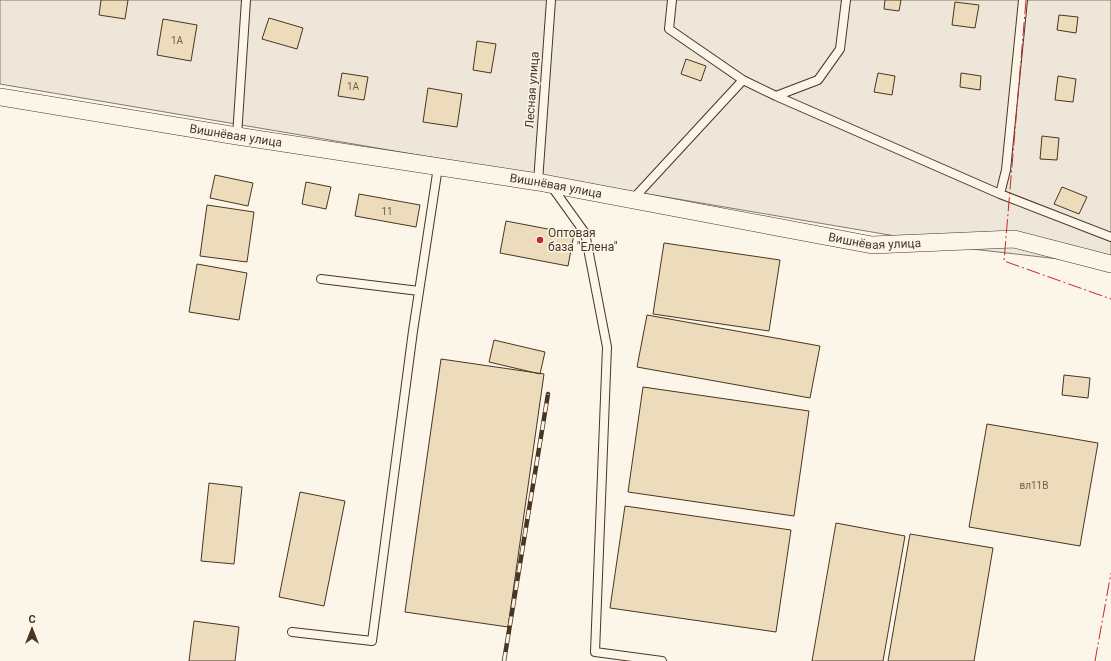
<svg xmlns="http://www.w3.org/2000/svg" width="1111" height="661" viewBox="0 0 1111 661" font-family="Roboto,sans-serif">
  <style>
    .green { fill: #ede6d9; stroke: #887966 }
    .building { fill: #ecdcbc; stroke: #4a3520 }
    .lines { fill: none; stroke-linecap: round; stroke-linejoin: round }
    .service-casing { stroke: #4a3520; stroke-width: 10 }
    .minor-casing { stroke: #4a3520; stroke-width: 18 }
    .service { stroke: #fbf6e9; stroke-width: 8 }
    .minor { stroke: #fbf6e9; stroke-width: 17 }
    .rail-casing { stroke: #4a3520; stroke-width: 4.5 }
    .rail { stroke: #fbf6e9; stroke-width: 3; stroke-dasharray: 9; stroke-linecap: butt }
    .power { stroke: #c62828; stroke-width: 1; stroke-dasharray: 14 3 2 3; stroke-linecap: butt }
    .poi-dot { fill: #c62828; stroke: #fbf6e9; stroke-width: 1.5 }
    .labels { text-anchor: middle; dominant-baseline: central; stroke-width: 3; stroke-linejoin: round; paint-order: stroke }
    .number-label { font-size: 10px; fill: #725f47 }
    .street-label { font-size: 12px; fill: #4a3520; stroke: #fbf6e9 }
    .poi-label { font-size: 12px; fill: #4a3520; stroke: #fbf6e9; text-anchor: start }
  </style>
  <rect width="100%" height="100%" fill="#fbf6e9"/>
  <path class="green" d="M0,0H1111V265L972,249L0,84Z"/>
  <path class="building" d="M101,0H128L125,19L99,15Z
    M885,0H901L899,11L884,9Z
    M955,2L979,5L975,28L952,25Z
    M1059,15L1078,17L1076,33L1057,30Z
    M269,18L303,28L297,49L262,39Z
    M163,19L197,25L191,61L157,55Z
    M477,41L496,44L491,73L473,70Z
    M686,59L706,66L701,81L681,74Z
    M342,73L368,77L364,100L338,96Z
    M878,73L895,76L892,95L874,92Z
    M961,73L981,76L980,90L960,87Z
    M1058,76L1076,79L1073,102L1055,100Z
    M428,88L462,94L457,127L423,122Z
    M1042,136L1059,138L1057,160L1040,159Z
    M215,175L253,183L248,206L210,198Z
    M306,182L331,187L326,209L302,204Z
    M1062,187L1087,197L1079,214L1054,204Z
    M359,194L420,205L416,227L355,216Z
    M207,205L254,212L247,262L200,256Z
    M506,221L574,234L568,266L500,253Z
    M664,243L780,260L769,331L653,314Z
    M197,264L247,273L239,320L189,312Z
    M647,315L820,346L810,398L637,367Z
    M494,340L545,352L540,374L489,362Z
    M441,359L544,374L508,627L405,612Z
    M1064,375L1090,378L1088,398L1062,395Z
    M643,387L809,411L794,516L628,492Z
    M987,424L1098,443L1080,546L969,527Z
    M209,483L242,487L234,564L201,561Z
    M300,492L345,501L324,606L279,597Z
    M625,506L791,530L776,632L610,608Z
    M836,523L905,536L883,661H812Z
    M910,534L993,548L974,661H888Z
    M194,621L239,627L235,661H189Z"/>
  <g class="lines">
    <g class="service-casing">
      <path id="service" d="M672,0L669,29L743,80
        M776,96L1000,194L1111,237
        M237,136L246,0
        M538,182L551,0
        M552,187L585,233L607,347L595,652L662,661
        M1000,194L1006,170L1023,0
        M633,199L743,80L776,96L818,80L840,49L846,0
        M321,279L419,291
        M292,632L372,641L413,331L438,167"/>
    </g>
    <g class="minor-casing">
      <g id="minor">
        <path id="s1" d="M0,97L237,136L538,182L872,245L1014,239L1111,264"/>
      </g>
    </g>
    <use href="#service" class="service"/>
    <use href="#minor" class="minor"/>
    <g class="rail-casing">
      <path id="rail" d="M504,661L548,394"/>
    </g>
    <use href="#rail" class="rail"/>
    <path class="power" d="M1026,0L1004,261L1111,299
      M1095,661L1111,573"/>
  </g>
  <circle class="poi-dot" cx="540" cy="240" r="4"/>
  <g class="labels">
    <g class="number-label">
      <text x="177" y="40">1А</text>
      <text x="353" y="86">1А</text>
      <text x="387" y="211">11</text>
      <text x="1034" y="485">вл11В</text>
    </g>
    <g class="street-label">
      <text transform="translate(532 90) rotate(-86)">Лесная улица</text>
      <text stroke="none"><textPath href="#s1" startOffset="239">Вишнёвая улица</textPath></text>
      <text stroke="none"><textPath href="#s1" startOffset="563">Вишнёвая улица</textPath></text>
      <text stroke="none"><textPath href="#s1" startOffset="887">Вишнёвая улица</textPath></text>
    </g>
    <g class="poi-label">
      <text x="548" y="233">Оптовая<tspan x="548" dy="14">база "Елена"</tspan></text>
    </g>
  </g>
  <g transform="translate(32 629)" stroke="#fbf6e9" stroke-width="3" paint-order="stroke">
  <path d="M0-3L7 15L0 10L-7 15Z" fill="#4a3520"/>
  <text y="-6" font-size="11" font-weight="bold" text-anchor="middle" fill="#4a3520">С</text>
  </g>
</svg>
